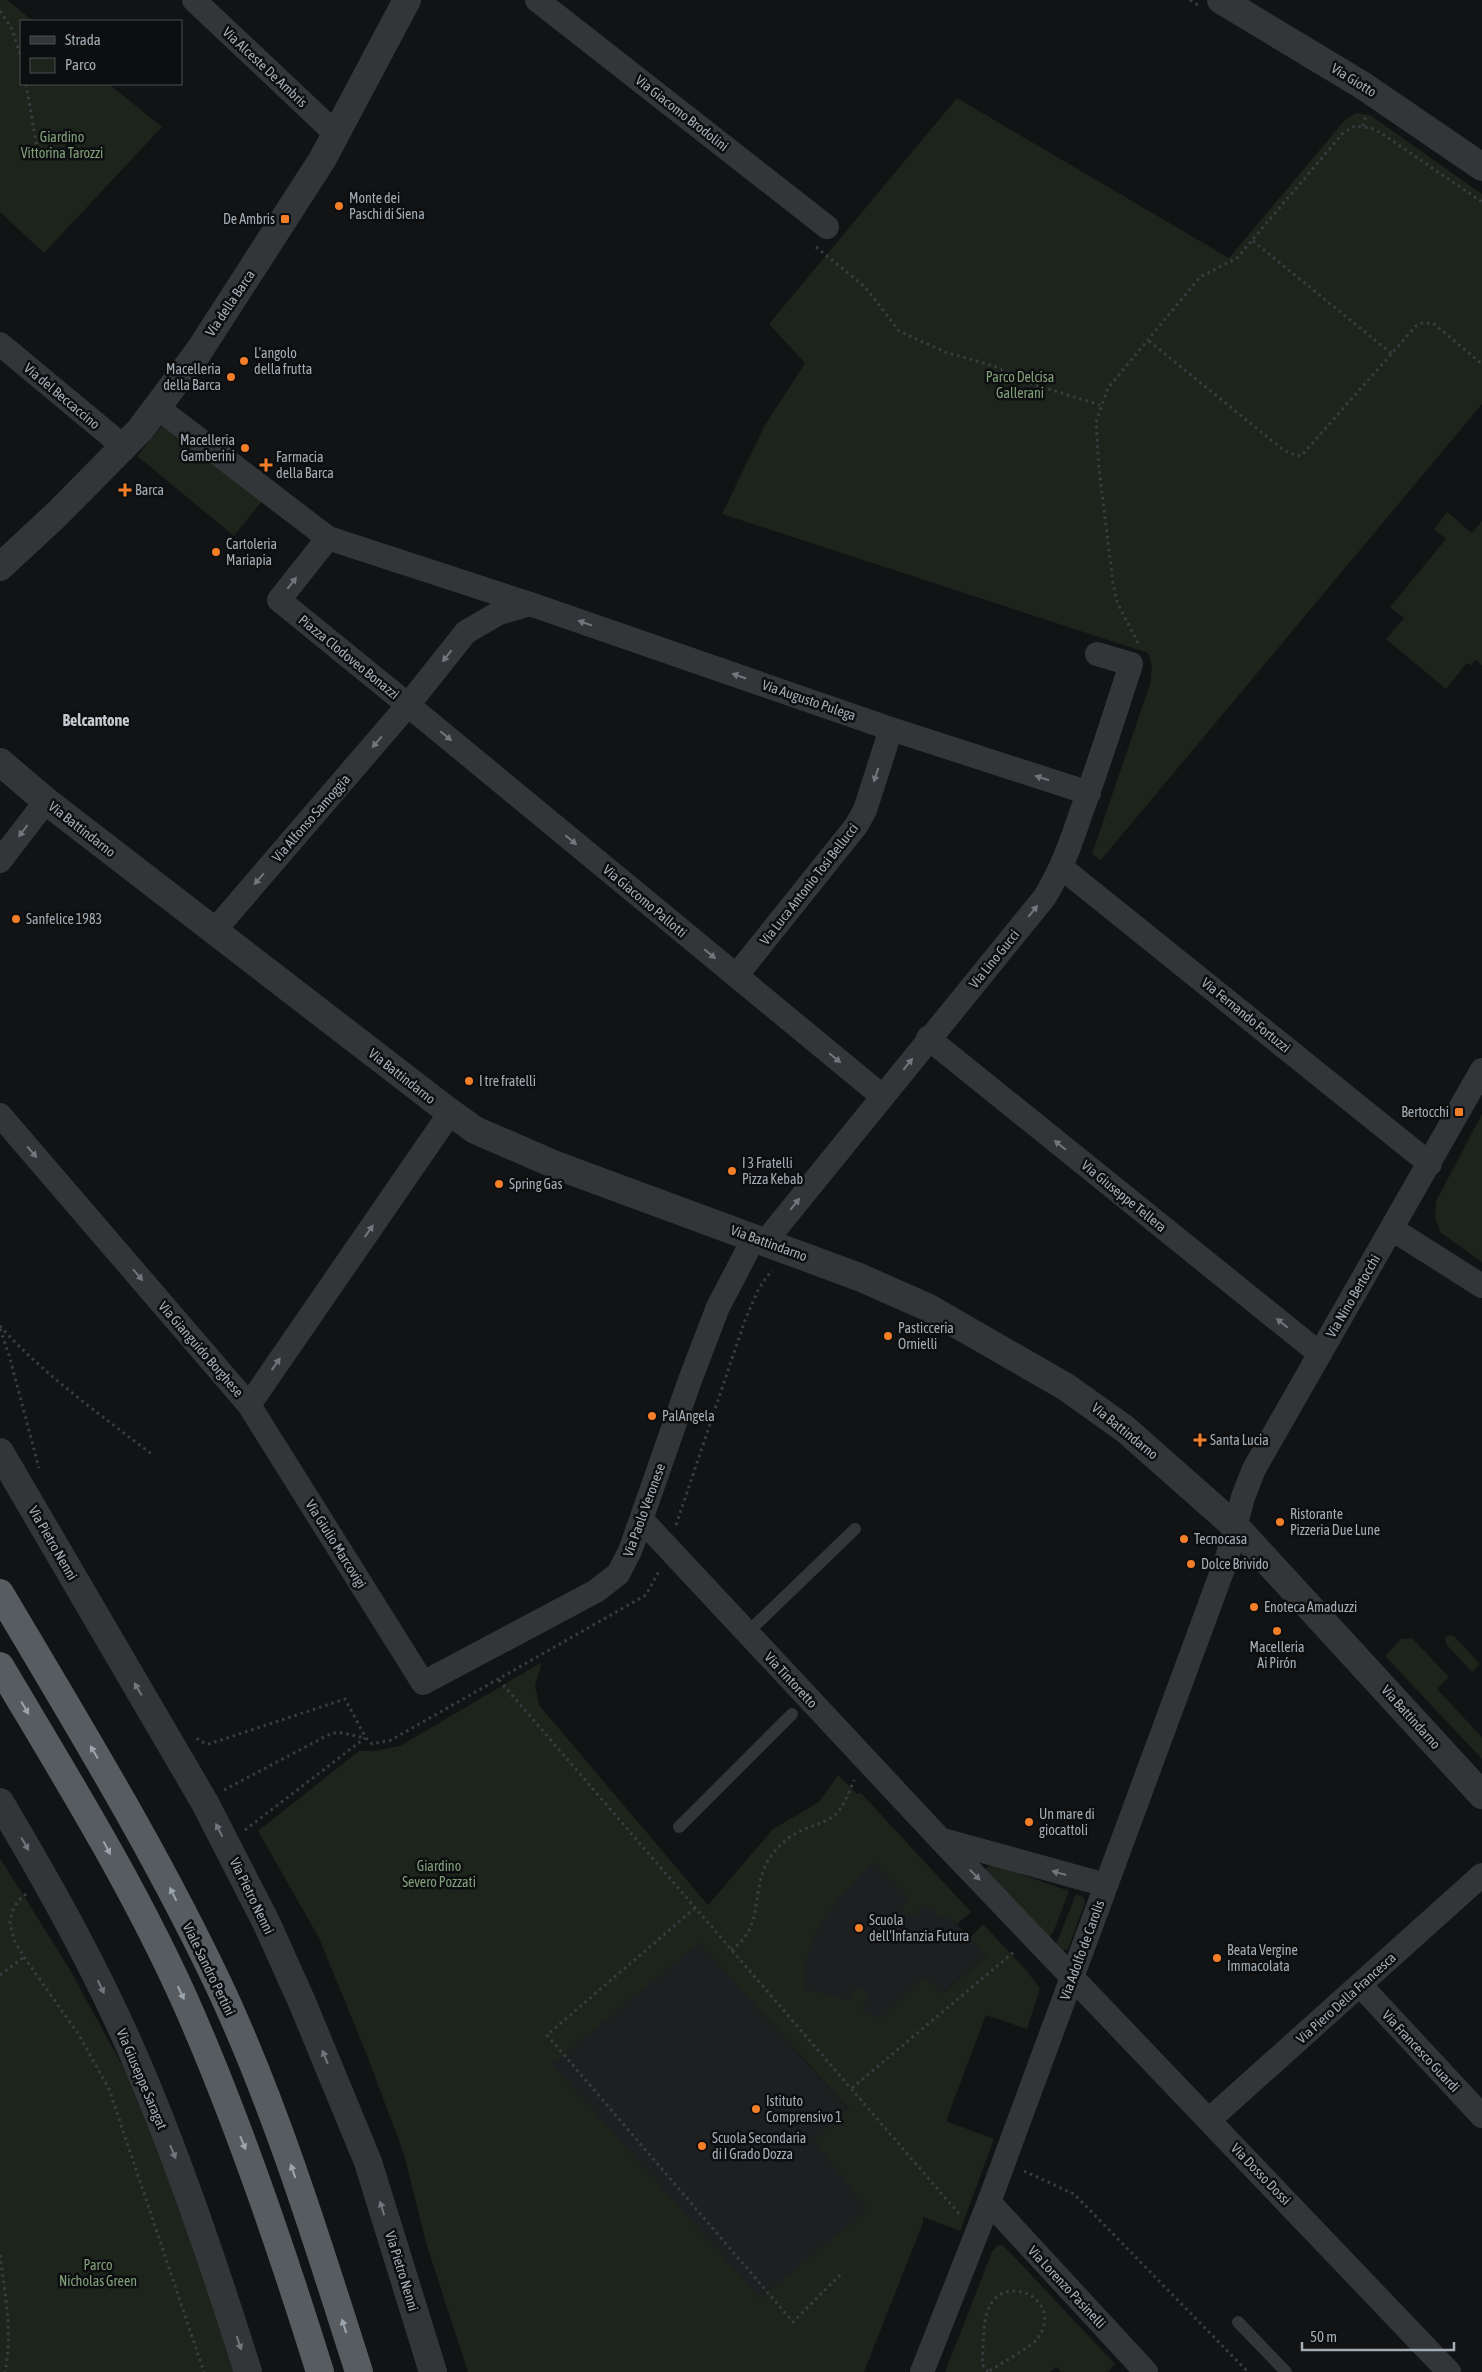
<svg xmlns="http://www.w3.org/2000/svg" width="1482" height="2372" viewBox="0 0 1482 2372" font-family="'Asap Condensed',sans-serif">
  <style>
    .built { fill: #1e1f21 }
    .green { fill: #1d241c; fill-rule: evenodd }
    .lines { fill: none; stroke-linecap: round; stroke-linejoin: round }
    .path { stroke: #393d40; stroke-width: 3; stroke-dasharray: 2.5 4; stroke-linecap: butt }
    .service { stroke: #333639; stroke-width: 12 }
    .minor { stroke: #333639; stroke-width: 24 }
    .tertiary { stroke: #333639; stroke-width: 28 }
    .trunk { stroke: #575c61; stroke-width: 28 }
    .oneway { fill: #71777d }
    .oneway2 { fill: #9ba5ad }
    .poi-dot { fill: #f57e29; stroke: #0d0e0f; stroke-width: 2 }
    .labels { text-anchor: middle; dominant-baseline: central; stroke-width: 5; stroke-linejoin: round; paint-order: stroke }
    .street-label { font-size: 14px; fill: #a3adb5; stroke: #0d0e0f }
    .park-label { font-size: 14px; fill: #81a07a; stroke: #0d0e0f }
    .poi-label { font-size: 14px; fill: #a3adb5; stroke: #0d0e0f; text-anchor: start }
    .quarter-label { font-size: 16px; font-weight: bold; fill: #c5cbd1; stroke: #0d0e0f }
  </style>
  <rect width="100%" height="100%" fill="#121314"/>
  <path class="built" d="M849,1806L986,1956L854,2069L752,1940Z
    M657,1896L914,2182L873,2287L569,2320L544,1957Z"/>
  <path class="green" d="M0,0H7L33,21H21V84H109L162,127L44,253L0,212Z
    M957,98L1229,258L1344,121L1356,113L1370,115L1482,194V404L1101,860L1092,854L1150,684L1152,666L1148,653L722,514L765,425L805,363L769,324Z
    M165,422L262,501L234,536L137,456Z
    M1447,512L1472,533L1482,521V665L1475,660L1471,665L1467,663L1446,689L1386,639L1404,618L1390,607L1446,539L1434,529Z
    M1482,1114V1262L1440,1232L1435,1217L1436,1201Z
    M1449,1635L1454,1636L1480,1664L1472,1672L1446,1644L1445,1638Z
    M1412,1638L1449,1677L1437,1689L1482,1737V1759L1385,1656L1401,1639Z
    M542,1662L535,1685L539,1705L708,1905L773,1829L819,1802L838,1775L857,1794L861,1793L971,1912L957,1924L952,1919L942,1918L924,1904L915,1917L906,1913L901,1908L908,1898L874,1862C840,1893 799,1940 805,1989L850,2000L855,1989H863L869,1995L862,2010L879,2019L926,1976L942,1994L986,1956L970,1938L983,1924L1027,1971L1040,1989L1027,2029L986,2015L946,2121L994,2139L960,2231L923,2217V2223L864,2372H468L427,2246L404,2154L366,2053L319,1938L258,1831L359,1751H374L400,1746ZM699,1943L849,2109L814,2140L867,2210L760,2298L552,2064Z
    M0,1858L69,1968L140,2098L220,2321L235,2372H0Z
    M988,1866H997L1069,1891L1053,1933L1045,1939L984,1871Z
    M1076,1894L1083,1897L1085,1903L1068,1949L1062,1951L1055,1947Z
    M1003,2245L1115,2364L1108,2372H1061L1056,2367L1050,2372H945L992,2252L997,2246Z"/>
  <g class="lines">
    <path class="path" d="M1190,0L1198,5
      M0,11L12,29L21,57
      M26,84L36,142L43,156
      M1363,126L1366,115
      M1253,241L1392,354
      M816,247L865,287L899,331L945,352L994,366L1026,382L1100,405
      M1149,341L1281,448L1289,453L1301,456L1416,326L1422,323H1433L1482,364
      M1138,643L1117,602L1113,583L1099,469L1096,422L1108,388L1200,277L1237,258L1343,133L1355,126L1371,128L1381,133L1482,202
      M0,1326C45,1376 101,1415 154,1456
      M0,1329L9,1355L39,1468
      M676,1525L745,1320L759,1288L772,1270
      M499,1680L960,2215
      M197,1738L199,1741L209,1744L345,1699L366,1738L372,1744L391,1740L646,1595L659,1571
      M224,1790L328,1735L338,1732L365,1738
      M245,1830L365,1738
      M26,1894L18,1901L12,1912L10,1922L14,1940L24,1957L79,2035L109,2089L204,2372
      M695,1908L547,2035L793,2322L843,2272
      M731,1950C764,1928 751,1896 766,1864C774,1849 789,1835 805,1829C816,1824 827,1822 836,1814C845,1805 849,1791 854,1780
      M0,1975L24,1957
      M852,2088L1015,1951
      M1024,2171L1074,2194L1248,2372
      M0,2255C5,2294 13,2333 5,2372
      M988,2372L982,2364C984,2347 982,2326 988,2310C1002,2271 1065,2298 1038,2338C1033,2346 998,2365 988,2372"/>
    <path class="service" d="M747,1633L855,1529
      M679,1827L792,1714
      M1238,2322L1286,2372"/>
    <path class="minor" d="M194,0L336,134
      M537,0L827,227
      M0,344L124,447
      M158,408L328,538L530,604L891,729L1089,793
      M328,538L279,600L408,705L466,632L499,613L530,604
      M0,861L46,801
      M1062,868L1430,1164
      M214,931L408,705L882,1096
      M736,976L856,826L865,810L891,729
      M928,1038L1320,1354
      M0,1115L249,1405L423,1683L596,1591L618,1574L630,1551L690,1380L718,1307L754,1238
      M1392,1229L1482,1286
      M765,1242L1044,898C1061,871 1071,843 1081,813C1099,764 1115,714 1131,664L1097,654
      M249,1405L450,1113
      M642,1520L941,1840L1449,2372
      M943,1840L1106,1885
      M1361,1986L1482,2116
      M1209,2120L1482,1875
      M989,2202L1146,2372
      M922,2372L989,2202L1227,1558L1243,1497L1254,1469L1482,1070"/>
    <path class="tertiary" d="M1221,0L1362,85L1482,167
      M0,567L56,515L140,430L199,351L322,160L407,0
      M0,762L46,801L443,1107L475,1130L558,1166L859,1277L927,1307L1066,1387L1125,1429L1236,1527L1482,1795
      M0,1452L205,1803L266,1922L302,2002L368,2162L433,2372
      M0,1802C51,1888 101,1977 140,2070C182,2169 216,2270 248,2372"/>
    <path class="trunk" d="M0,1593C78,1725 158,1855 223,1994C279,2116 318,2244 359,2372
      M0,1666C67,1779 137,1891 190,2012C241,2129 282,2250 320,2372"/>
  </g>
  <defs><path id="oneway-solid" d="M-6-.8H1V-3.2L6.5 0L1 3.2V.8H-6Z" transform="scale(1.25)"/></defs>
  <g class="oneway">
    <use href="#oneway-solid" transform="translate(292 583) rotate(-52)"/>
    <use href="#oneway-solid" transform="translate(585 623) rotate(-161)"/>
    <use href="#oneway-solid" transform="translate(447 656) rotate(128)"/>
    <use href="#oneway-solid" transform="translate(739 676) rotate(-161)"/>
    <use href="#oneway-solid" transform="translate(446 736) rotate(40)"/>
    <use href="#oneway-solid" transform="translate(377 742) rotate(131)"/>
    <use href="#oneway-solid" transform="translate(876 775) rotate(108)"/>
    <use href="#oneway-solid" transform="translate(1042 778) rotate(-162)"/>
    <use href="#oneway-solid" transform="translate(23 831) rotate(127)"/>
    <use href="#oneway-solid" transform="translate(571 840) rotate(40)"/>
    <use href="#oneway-solid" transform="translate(259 879) rotate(131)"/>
    <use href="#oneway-solid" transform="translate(1033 911) rotate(-51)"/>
    <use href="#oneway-solid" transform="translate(710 954) rotate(40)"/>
    <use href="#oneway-solid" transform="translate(835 1058) rotate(39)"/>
    <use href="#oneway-solid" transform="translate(908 1064) rotate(-51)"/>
    <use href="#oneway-solid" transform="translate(1060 1145) rotate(-141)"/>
    <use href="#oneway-solid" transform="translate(32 1152) rotate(49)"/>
    <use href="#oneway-solid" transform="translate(795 1204) rotate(-51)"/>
    <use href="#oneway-solid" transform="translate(369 1231) rotate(-55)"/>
    <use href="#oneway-solid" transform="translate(138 1275) rotate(49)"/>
    <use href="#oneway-solid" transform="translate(1282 1323) rotate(-141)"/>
    <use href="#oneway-solid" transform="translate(276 1364) rotate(-55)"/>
    <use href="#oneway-solid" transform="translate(138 1689) rotate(-120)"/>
    <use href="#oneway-solid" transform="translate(219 1830) rotate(-117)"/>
    <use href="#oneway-solid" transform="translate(25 1844) rotate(60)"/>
    <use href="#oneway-solid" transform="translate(1059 1873) rotate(-164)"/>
    <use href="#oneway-solid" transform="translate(975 1875) rotate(46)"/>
    <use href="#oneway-solid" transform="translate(101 1987) rotate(65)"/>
    <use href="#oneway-solid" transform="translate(325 2057) rotate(-112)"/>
    <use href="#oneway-solid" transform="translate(173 2152) rotate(68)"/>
    <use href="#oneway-solid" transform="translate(382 2208) rotate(-107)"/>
    <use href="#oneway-solid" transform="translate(239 2343) rotate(72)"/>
  </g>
  <g class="oneway2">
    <use href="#oneway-solid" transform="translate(25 1708) rotate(60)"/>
    <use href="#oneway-solid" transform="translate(94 1752) rotate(-120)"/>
    <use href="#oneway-solid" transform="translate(107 1848) rotate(62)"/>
    <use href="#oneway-solid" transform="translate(173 1894) rotate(-117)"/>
    <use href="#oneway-solid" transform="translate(181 1993) rotate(65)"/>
    <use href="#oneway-solid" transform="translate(243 2143) rotate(68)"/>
    <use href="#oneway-solid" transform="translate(293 2171) rotate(-109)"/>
    <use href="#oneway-solid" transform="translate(344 2326) rotate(-108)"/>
  </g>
  <g class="poi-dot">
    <circle cx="339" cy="206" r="5"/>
    <rect x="280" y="214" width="10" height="10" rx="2.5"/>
    <circle cx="244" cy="361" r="5"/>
    <circle cx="231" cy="377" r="5"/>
    <circle cx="245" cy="448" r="5"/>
    <path d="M263.5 457.5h5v5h5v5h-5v5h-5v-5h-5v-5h5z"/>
    <path d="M122.5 482.5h5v5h5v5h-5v5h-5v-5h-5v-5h5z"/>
    <circle cx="216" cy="552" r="5"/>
    <circle cx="16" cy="919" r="5"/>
    <circle cx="469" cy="1081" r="5"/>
    <rect x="1454" y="1107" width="10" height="10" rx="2.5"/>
    <circle cx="732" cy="1171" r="5"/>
    <circle cx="499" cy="1184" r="5"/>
    <circle cx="888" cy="1336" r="5"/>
    <circle cx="652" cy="1416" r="5"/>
    <path d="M1197.5 1432.5h5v5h5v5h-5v5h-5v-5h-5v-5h5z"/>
    <circle cx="1280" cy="1522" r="5"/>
    <circle cx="1184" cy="1539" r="5"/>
    <circle cx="1191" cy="1564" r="5"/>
    <circle cx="1254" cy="1607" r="5"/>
    <circle cx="1277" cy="1631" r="5"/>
    <circle cx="1029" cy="1822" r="5"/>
    <circle cx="859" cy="1928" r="5"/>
    <circle cx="1217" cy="1958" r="5"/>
    <circle cx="756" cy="2109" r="5"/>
    <circle cx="702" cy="2146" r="5"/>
  </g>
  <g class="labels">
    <g class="street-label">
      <text transform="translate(265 67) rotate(43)">Via Alceste De Ambris</text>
      <text transform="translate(1354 80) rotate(32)">Via Giotto</text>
      <text transform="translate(682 113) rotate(38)">Via Giacomo Brodolini</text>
      <text transform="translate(230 303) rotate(-56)">Via della Barca</text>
      <text transform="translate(62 396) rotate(40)">Via del Beccaccino</text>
      <text transform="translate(349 657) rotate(39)">Piazza Clodoveo Bonazzi</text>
      <text transform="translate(809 700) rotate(19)">Via Augusto Pulega</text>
      <text transform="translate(311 818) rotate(-49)">Via Alfonso Samoggia</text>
      <text transform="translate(82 829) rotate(38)">Via Battindarno</text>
      <text transform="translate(809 884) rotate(-52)">Via Luca Antonio Tosi Bellucci</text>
      <text transform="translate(645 901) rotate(40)">Via Giacomo Pallotti</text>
      <text transform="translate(994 959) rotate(-51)">Via Lino Gucci</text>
      <text transform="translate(1246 1015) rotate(39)">Via Fernando Fortuzzi</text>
      <text transform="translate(402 1076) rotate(38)">Via Battindarno</text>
      <text transform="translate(1124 1196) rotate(39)">Via Giuseppe Tellera</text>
      <text transform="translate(769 1243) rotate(20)">Via Battindarno</text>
      <text transform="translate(1353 1296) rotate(-60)">Via Nino Bertocchi</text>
      <text transform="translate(201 1349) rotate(49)">Via Gianguido Borghese</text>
      <text transform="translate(1125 1431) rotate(39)">Via Battindarno</text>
      <text transform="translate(644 1510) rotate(-70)">Via Paolo Veronese</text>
      <text transform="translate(53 1543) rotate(60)">Via Pietro Nenni</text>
      <text transform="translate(336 1544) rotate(58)">Via Giulio Marcovigi</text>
      <text transform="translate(791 1680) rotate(47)">Via Tintoretto</text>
      <text transform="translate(1411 1717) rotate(48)">Via Battindarno</text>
      <text transform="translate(252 1896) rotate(64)">Via Pietro Nenni</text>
      <text transform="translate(1082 1950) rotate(-70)">Via Adolfo de Carolis</text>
      <text transform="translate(209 1969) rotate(64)">Viale Sandro Pertini</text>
      <text transform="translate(1346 1998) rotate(-42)">Via Piero Della Francesca</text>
      <text transform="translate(1421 2051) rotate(47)">Via Francesco Guardi</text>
      <text transform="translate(142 2079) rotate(67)">Via Giuseppe Saragat</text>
      <text transform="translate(1261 2174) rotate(46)">Via Dosso Dossi</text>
      <text transform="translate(402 2271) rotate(73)">Via Pietro Nenni</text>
      <text transform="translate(1067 2287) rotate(47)">Via Lorenzo Pasinelli</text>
    </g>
    <g class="park-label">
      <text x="62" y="137">Giardino<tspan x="62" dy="16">Vittorina Tarozzi</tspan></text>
      <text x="1020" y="377">Parco Delcisa<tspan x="1020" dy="16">Gallerani</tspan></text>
      <text x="439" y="1866">Giardino<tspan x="439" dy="16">Severo Pozzati</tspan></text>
      <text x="98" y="2265">Parco<tspan x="98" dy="16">Nicholas Green</tspan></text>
    </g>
    <g class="poi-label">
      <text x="349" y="198">Monte dei<tspan x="349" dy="16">Paschi di Siena</tspan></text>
      <text x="275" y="219" text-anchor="end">De Ambris</text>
      <text x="254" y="353">L'angolo<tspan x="254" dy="16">della frutta</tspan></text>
      <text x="221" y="369" text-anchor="end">Macelleria<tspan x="221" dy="16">della Barca</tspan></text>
      <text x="235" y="440" text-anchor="end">Macelleria<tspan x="235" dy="16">Gamberini</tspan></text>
      <text x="276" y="457">Farmacia<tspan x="276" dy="16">della Barca</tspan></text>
      <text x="135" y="490">Barca</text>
      <text x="226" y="544">Cartoleria<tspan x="226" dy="16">Mariapia</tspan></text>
      <text x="26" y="919">Sanfelice 1983</text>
      <text x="479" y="1081">I tre fratelli</text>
      <text x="1449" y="1112" text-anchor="end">Bertocchi</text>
      <text x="742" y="1163">I 3 Fratelli<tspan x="742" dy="16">Pizza Kebab</tspan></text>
      <text x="509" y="1184">Spring Gas</text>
      <text x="898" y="1328">Pasticceria<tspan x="898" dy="16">Ornielli</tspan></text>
      <text x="662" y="1416">PalAngela</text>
      <text x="1210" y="1440">Santa Lucia</text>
      <text x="1290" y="1514">Ristorante<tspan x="1290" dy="16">Pizzeria Due Lune</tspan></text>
      <text x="1194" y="1539">Tecnocasa</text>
      <text x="1201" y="1564">Dolce Brivido</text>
      <text x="1264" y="1607">Enoteca Amaduzzi</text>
      <text x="1277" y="1647" text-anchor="middle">Macelleria<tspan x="1277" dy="16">Ai Pirón</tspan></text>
      <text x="1039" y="1814">Un mare di<tspan x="1039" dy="16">giocattoli</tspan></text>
      <text x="869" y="1920">Scuola<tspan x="869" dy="16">dell'Infanzia Futura</tspan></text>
      <text x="1227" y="1950">Beata Vergine<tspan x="1227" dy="16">Immacolata</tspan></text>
      <text x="766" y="2101">Istituto<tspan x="766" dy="16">Comprensivo 1</tspan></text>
      <text x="712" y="2138">Scuola Secondaria<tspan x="712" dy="16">di I Grado Dozza</tspan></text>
    </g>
    <g class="quarter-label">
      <text x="96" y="720">Belcantone</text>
    </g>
  </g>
  <rect x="20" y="20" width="162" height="65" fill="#0d0e0f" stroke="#494e51"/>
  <rect x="30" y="36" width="25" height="8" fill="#333639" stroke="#494e51"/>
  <text x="65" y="45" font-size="15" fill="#a3adb5">Strada</text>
  <rect x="30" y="58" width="25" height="15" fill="#1d241c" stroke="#494e51"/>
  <text x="65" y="70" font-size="15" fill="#a3adb5">Parco</text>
  <path d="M1302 2342v8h152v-8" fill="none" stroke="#a3adb5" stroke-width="2.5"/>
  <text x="1310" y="2342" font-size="15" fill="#a3adb5" stroke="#0d0e0f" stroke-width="4" paint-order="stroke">50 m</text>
</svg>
